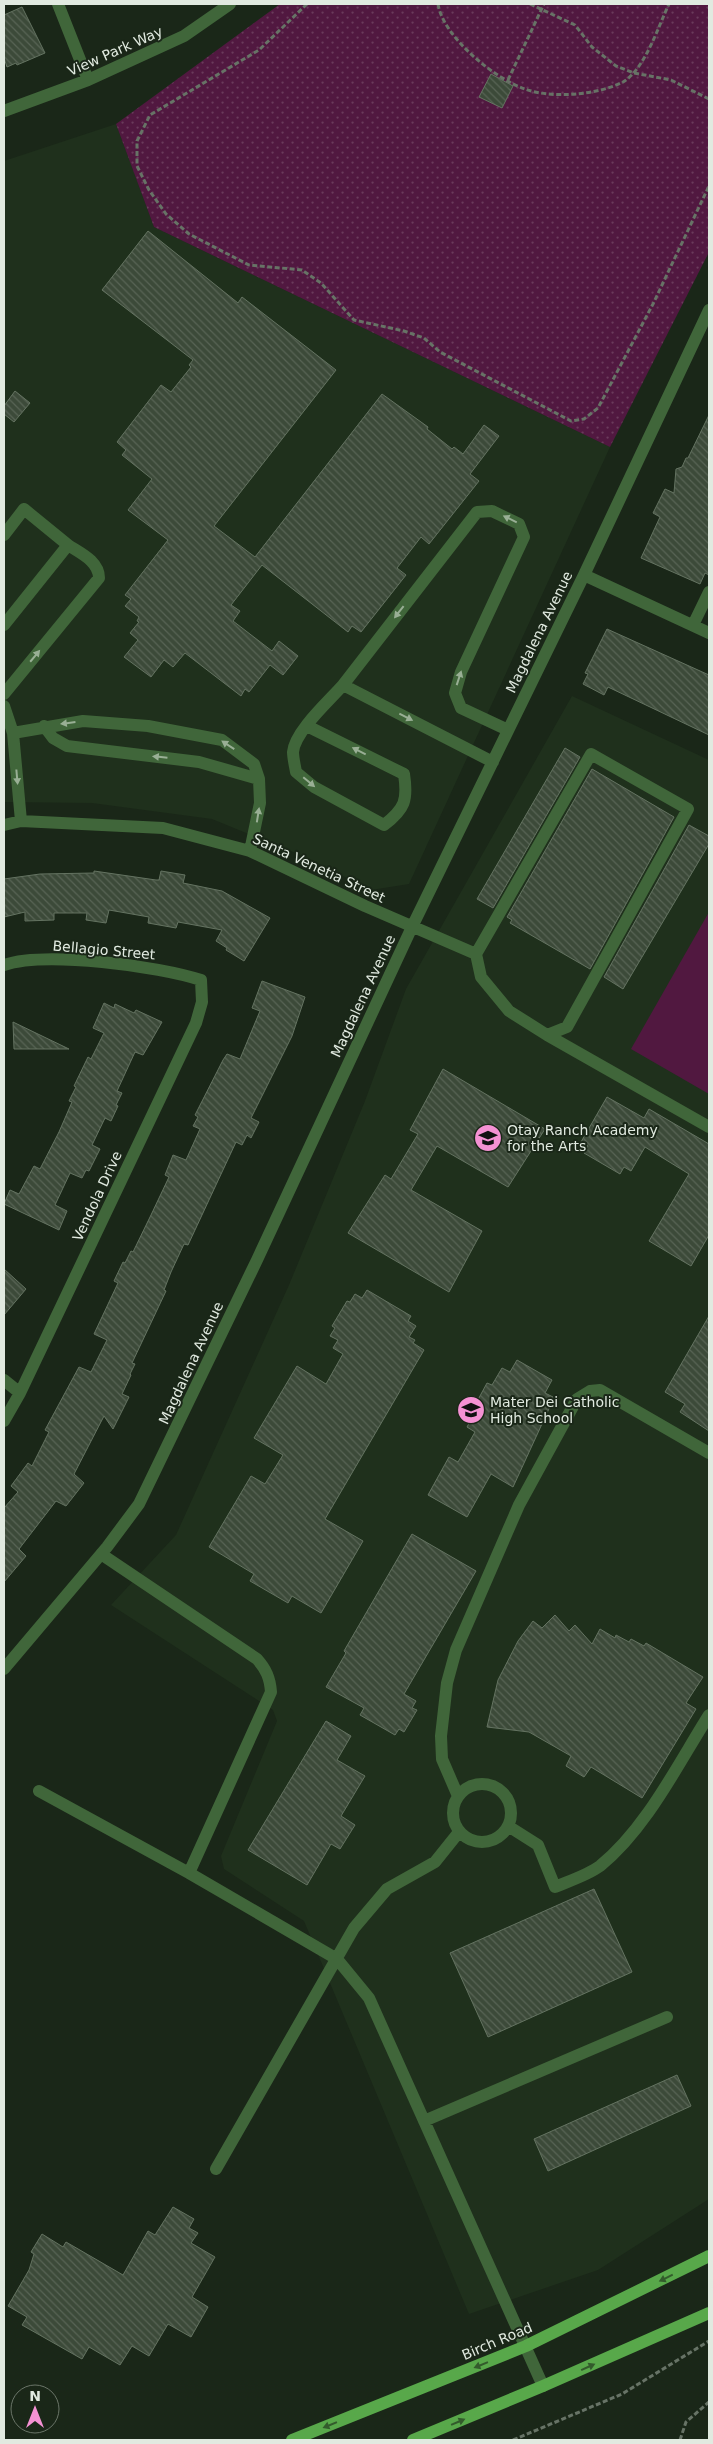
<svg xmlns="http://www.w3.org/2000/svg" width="713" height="2444" viewBox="0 0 713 2444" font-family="'DejaVu Sans',sans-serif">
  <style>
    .built { fill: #1f301c }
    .green { fill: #511840 }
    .park { fill: url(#park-dots) }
    .building { fill: url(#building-back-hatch); stroke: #647361 }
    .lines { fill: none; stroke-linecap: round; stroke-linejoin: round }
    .path { stroke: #677366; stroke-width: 3; stroke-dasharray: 5 2.5; stroke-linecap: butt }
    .minor { stroke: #40663a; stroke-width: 12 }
    .major { stroke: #58a84a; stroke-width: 12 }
    .oneway { fill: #99af95 }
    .oneway2 { fill: #335b2c }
    .labels { text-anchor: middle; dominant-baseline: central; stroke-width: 4; stroke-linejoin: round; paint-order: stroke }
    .street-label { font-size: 14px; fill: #e1eae0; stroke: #1a2718 }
    .poi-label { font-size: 14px; fill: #e1eae0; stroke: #1a2718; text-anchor: start }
  </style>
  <defs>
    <pattern id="park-dots" width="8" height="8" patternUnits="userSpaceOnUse" patternTransform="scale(1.25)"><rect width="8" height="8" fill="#511840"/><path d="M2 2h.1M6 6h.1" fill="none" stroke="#6a3a5b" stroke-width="1.8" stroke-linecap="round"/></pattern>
    <pattern id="building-back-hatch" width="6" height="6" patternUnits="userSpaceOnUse" patternTransform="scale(1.25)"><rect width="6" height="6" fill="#3c4a39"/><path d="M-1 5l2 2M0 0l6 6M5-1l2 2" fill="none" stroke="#586455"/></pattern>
  </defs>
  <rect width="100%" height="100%" fill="#1a2718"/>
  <path class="built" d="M116,124L154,227L610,447L409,884L371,890L303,856L212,819L92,803L4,802V161Z
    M572,696L709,760V2199L598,2270L469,2314L304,1921L224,1869L221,1856L277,1721L273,1710L111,1605L176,1535L289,1285L365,1101L406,989Z"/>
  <path class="green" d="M709,912V1094L631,1049Z"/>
  <path class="park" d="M280,4H709V252L610,447L154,227L116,124Z"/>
  <path class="building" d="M22,7L45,53L17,65L16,63L7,67L4,58V15Z
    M491,74L513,86L502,108L479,97Z
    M148,231L238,303L242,297L336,370L214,526L255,557L382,394L428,427L427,429L452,449L454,447L463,454L484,425L499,436L470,474L479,481L429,544L421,537L397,568L406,575L361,632L352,626L348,632L262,565L231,605L240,611L233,621L272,651L279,641L298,656L283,675L270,665L249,692L245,689L241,696L185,653L173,667L164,660L151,677L124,657L138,640L130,633L139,622L137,621L139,617L125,606L131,599L125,595L168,540L128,510L152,479L122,455L126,450L117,442L161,385L171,392L191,367L189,365L193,360L102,290Z
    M15,391L30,403L14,422L4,414V406Z
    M709,415V575L705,573L700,584L641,558L660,517L653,513L665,489L674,493L676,469L682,467L686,458H688Z
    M607,629L709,675V735L608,687L604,695L583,684L588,674L585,673Z
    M565,748L580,757L493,908L477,899Z
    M592,769L674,817L590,969L510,923L512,920L507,917Z
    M689,825L709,836V844L623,989L604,977Z
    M94,871L156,880H159L161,871L185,875L183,883L222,891L270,918L244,961L226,950L227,948L216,941L222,930L178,922L176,928L148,923L149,917L109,910L106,923L86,920L87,913H54V920L25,921V912L4,917V879L40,874L94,873Z
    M262,981L305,997L292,1036L251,1118L259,1122L251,1138L247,1135L242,1145L236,1142L188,1245L184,1244L171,1272L164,1290L166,1291L132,1363L135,1364L130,1374L131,1375L122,1394L129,1397L113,1429L104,1416L74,1474L84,1483L66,1506L56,1501L19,1549L26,1556L4,1582V1508L18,1492L11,1486L28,1463L32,1466L49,1432L45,1430L79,1367L91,1372L107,1340L94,1334L118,1283L114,1281L123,1262L125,1263L131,1251L133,1252L151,1215L169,1177L165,1175L173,1155L186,1160L200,1129L193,1126L198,1117L195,1115L223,1060L227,1054L240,1059L260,1011L252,1008Z
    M104,1003L114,1008L115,1004L134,1013L136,1010L162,1022L143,1055L135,1052L117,1091L122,1093L116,1105L118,1106L111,1121L105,1118L92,1145L100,1149L89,1171L86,1170L82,1178L70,1173L55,1205L67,1211L59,1230L4,1204L10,1190L19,1194L34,1166L40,1169L59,1132L72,1102L69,1101L76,1087L74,1086L88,1057L91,1059L104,1033L93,1028Z
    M13,1022L69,1049H14Z
    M443,1069L545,1129L508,1187L437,1146L411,1190L482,1231L449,1292L348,1233L385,1175L391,1179L418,1134L410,1130Z
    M607,1097L644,1118L649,1109L709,1144V1235L691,1266L649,1241L689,1174L645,1147L631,1171L624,1167L620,1174L584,1153L588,1146L581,1142Z
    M4,1269L26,1289L4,1315Z
    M367,1290L411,1316L408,1321L416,1326L409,1337L415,1340L413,1343L424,1350L325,1519L363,1541L321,1613L292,1596L288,1603L250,1581L254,1574L209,1547L251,1476L265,1484L283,1455L254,1438L297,1366L326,1384L343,1354L333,1348L338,1340L330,1336L335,1328L332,1326L347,1301L350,1302L355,1294L362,1298Z
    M709,1316V1431L680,1412L685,1404L665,1392Z
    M517,1360L552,1380L545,1393L553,1397L551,1400H553L513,1487L491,1474L467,1517L428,1495L449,1457L458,1462L475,1432L467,1427L477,1409L474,1407L487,1383L492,1385L502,1368L510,1372Z
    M412,1534L476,1571L404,1694L416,1701L412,1708L417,1710L404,1732L399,1729L395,1735L360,1715L364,1708L326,1687L346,1653L344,1651Z
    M555,1615L569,1631L575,1625L592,1644L600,1629L615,1638L616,1635L629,1642L631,1639L644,1646L646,1643L703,1677L686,1703L696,1709L642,1798L591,1767L584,1777L566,1766L571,1756L529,1732L487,1727L498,1680L518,1641L533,1621L542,1628Z
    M326,1721L351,1736L337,1760L365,1776L341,1816L355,1825L340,1849L331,1844L307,1885L248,1850Z
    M594,1889L632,1972L488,2037L450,1953Z
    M677,2075L691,2106L548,2171L534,2139Z
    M173,2207L194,2219L189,2228L198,2233L191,2243L215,2257L192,2297L208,2307L191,2337L168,2324L149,2356L132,2346L120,2365L89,2347L82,2359L22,2325L27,2317L8,2306L29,2270L34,2254L31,2252L42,2234L63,2247L66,2242L123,2275L148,2231L155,2235Z"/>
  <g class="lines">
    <path class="path" d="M307,4L259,50L150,115L137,141V166L149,190L166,214L189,234L249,265L302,270L321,283L354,320L404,331L424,338L440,352L571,421L584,419L598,408L653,304L709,186
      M438,4C443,37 495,79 525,89C551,99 598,95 623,82C645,69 658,27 669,4
      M530,4L575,25L592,47L616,66L634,73L671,80L709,99
      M508,80L544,4
      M513,2440L622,2394L709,2341
      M680,2440L686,2422L709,2402"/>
    <path class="minor" d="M58,4L88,80
      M4,111L88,80L184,36L230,4
      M4,535L24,509L68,545L4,625
      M584,575L709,633
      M693,625L709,592
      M4,694L99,578C99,561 80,553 68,545
      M4,706L13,733L21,821
      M44,726L53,738L67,746L199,762L259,779
      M307,726L404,774C408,800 405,809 384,825L314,787L296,772C295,766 293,758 293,752C295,731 329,701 343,685
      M13,733L83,721L148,726L222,740L254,764L259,779L260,803L250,851
      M591,754L688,809L567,1027L547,1035L509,1011L481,977L476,954Z
      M493,762L343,685L477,512L492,511L519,524L524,537L461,672L455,693L461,708L508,730
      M4,825L21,821L163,828L250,851L365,906L476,954
      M4,965C45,951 159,966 201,980L202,1002L196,1023L20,1393L4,1421
      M547,1035L709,1127
      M4,1380L20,1393
      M101,1554L257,1659C266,1669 270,1678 271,1692L189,1873L337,1959L369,1998L543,2386
      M4,1669L107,1547L139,1504L257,1260L412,927L584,575L709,310
      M453 1813a29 29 0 1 1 58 0a29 29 0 1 1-58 0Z
      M39,1791L189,1873
      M458,1796L442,1759L441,1736L447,1683L456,1650L519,1505L577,1399L590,1391L600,1390L709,1453
      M508,1826L538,1845L555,1887C569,1881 588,1875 600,1866C646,1829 678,1764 709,1715
      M424,2121L667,2017
      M216,2169L354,1928L387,1889L435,1862L459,1832"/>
    <path class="major" d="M292,2440L526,2346L709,2256
      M413,2440L543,2386L709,2313"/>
  </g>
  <defs><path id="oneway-solid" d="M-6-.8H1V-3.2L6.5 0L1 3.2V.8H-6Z" transform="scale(1.25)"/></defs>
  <g class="oneway">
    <use href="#oneway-solid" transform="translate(510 519) rotate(-154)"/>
    <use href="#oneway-solid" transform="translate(399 612) rotate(128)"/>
    <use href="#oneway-solid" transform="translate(35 656) rotate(-50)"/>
    <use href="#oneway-solid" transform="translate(459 678) rotate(-72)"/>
    <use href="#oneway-solid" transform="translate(406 717) rotate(27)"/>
    <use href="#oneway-solid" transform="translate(68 723) rotate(173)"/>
    <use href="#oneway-solid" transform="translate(228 745) rotate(-147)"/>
    <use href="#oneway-solid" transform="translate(359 751) rotate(-153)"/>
    <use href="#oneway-solid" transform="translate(160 757) rotate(-174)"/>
    <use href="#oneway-solid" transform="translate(17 777) rotate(85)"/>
    <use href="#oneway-solid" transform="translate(309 782) rotate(40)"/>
    <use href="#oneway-solid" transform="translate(258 815) rotate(-81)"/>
  </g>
  <g class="oneway2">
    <use href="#oneway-solid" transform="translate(666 2278) rotate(154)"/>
    <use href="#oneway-solid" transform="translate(481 2365) rotate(158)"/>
    <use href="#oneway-solid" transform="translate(588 2367) rotate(-24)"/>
    <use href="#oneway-solid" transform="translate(458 2422) rotate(-23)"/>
    <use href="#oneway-solid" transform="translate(330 2425) rotate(158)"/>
  </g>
  <defs>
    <g id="school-disc" transform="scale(1.4375)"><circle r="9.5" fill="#f491d3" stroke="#1a2718"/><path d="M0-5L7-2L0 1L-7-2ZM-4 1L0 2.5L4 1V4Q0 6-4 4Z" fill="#111"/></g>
  </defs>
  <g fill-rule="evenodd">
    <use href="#school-disc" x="488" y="1138"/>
    <use href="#school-disc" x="471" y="1410"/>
  </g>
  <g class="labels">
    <g class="street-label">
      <text transform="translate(115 51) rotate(-24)">View Park Way</text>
      <text transform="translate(539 632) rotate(-64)">Magdalena Avenue</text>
      <text transform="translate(319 868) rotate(25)">Santa Venetia Street</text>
      <text transform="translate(104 950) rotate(5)">Bellagio Street</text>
      <text transform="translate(363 996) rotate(-65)">Magdalena Avenue</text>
      <text transform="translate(97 1196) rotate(-65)">Vendola Drive</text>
      <text transform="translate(191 1363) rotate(-65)">Magdalena Avenue</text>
      <text transform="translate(497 2341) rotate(-23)">Birch Road</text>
    </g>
    <g class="poi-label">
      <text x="507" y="1130">Otay Ranch Academy<tspan x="507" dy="16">for the Arts</tspan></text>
      <text x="490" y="1402">Mater Dei Catholic<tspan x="490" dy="16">High School</tspan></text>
    </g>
  </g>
  <rect width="713" height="2444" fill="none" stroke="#e1eae0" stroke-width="10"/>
  <g transform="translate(35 2409)"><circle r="24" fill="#1a2718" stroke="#6a7568"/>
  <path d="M0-4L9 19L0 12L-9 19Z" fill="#f491d3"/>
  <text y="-8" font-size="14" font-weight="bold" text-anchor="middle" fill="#e1eae0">N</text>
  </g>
</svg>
